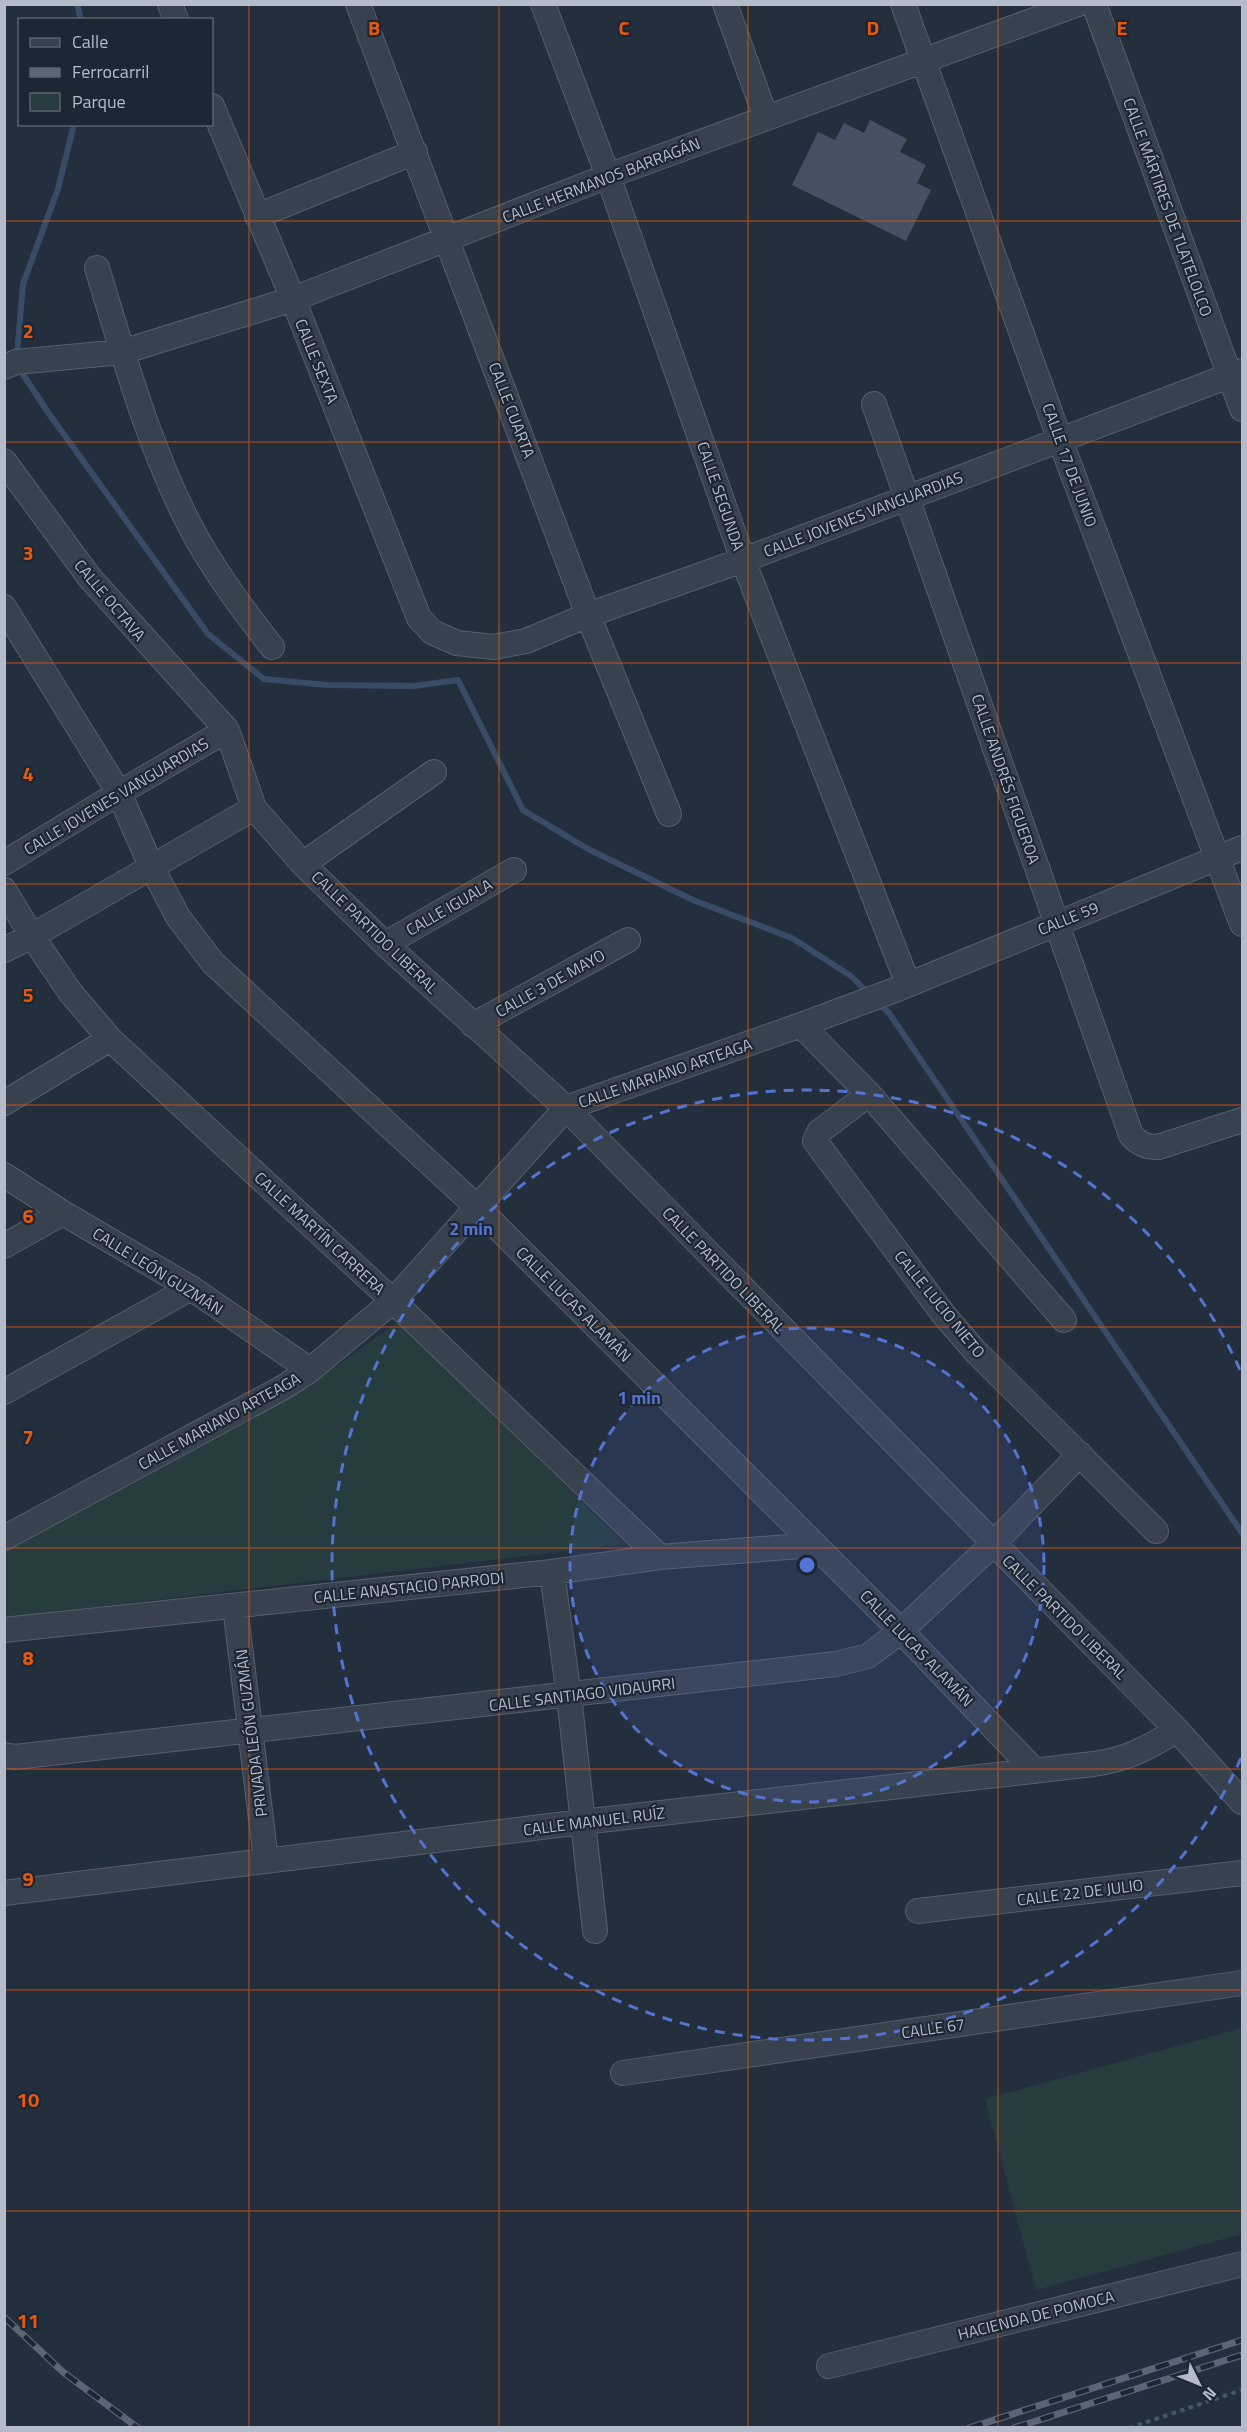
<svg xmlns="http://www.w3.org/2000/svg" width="1247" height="2432" viewBox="0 0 1247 2432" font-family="'Titillium Web',sans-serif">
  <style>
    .green { fill: #263c3f }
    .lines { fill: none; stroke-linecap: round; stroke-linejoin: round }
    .stream { stroke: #394c67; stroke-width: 6 }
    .building { fill: #455162 }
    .minor-casing { stroke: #565f6c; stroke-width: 26 }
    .path { stroke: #44595c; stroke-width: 4; stroke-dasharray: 4.5 4.5; stroke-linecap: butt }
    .minor { stroke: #38414e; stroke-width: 24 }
    .rail-casing { stroke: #5a6575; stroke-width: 7 }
    .rail { stroke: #1d2633; stroke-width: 4.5; stroke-dasharray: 14; stroke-linecap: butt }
    .grid { fill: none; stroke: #e8590c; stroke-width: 1.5; stroke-opacity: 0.55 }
    .ring { fill: none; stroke: #5274d3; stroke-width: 3; stroke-dasharray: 10 8 }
    .labels { text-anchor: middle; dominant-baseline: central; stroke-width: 4.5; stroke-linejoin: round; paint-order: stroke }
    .street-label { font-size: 16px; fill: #b4bcc9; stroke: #1d2633 }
    .grid-label { font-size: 20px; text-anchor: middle; font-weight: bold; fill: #e8590c; stroke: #1d2633; stroke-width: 4.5; stroke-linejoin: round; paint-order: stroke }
    .centre { fill: #5274d3; stroke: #1d2633; stroke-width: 3 }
    .ring-label { font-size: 18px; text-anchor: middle; font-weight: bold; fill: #5274d3; stroke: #1d2633; stroke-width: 4.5; stroke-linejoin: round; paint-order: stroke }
  </style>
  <rect width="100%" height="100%" fill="#242f3e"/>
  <path class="green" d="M399,1321L625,1544L5,1618L4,1551L276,1403L338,1365Z
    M1242,2028V2234L1036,2290L985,2099Z"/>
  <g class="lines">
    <path class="stream" d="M77,4L81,20
      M17,355L23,284L58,189L74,124
      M19,368L47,411L208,634L264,679L327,685L414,686L458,680L523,810L588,849L693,900L792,938L851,976L869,994
      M878,1003L889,1013L1242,1533"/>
  </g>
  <path class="building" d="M870,120L907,139L900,152L926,165L917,183L931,190L906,241L792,185L818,132L835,140L844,123L864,133Z"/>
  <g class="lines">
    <g class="minor-casing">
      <path id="minor" d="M170,4L176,20
        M358,4L588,615L669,814
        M543,4L608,176L743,560L908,984
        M725,4L766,118
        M903,4L1060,440L1242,924
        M1094,4L1242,409
        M212,106L293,299L419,618L432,632L457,643L494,647L526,641L588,615L743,560L1242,371
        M257,216L415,152
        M97,268C123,353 147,442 188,522C211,567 241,607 272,647
        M4,367L16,362L122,352L293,299L608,176L1078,4
        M874,404L1131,1135C1139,1144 1146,1147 1158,1147L1242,1120
        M4,461L90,578L227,730L254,808L303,864L385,944L566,1108L1177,1730L1242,1802
        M4,607L119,793L151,866L178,917L213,963L476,1206L901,1631L1035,1771
        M4,863L119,793L227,730
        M303,864L434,772
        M4,890L32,936L70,992L110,1039L393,1301L660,1557
        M385,944L514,870
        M4,950L32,936L254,808
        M473,1025L628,940
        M801,1025L869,1094L1064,1320
        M869,1094L819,1132L815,1141L818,1145L944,1315L976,1352L1156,1531
        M4,1103L110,1039
        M4,1175L63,1213L191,1288L310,1370
        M4,1246L63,1213
        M4,1392L191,1288
        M4,1538L284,1387L310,1370L393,1301L566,1108L801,1025L895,990L1242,848
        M552,1572L569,1696L595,1931
        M235,1606L266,1860
        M4,1630L552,1572L660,1557L814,1545
        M4,1755L15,1757L836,1664L868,1656L901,1631L993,1544L1080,1454
        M4,1893L582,1822L1094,1764C1128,1759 1148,1748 1177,1730
        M918,1911L1242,1873
        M623,2073L1242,1983
        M829,2366L1242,2264"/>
    </g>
    <path class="path" d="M1129,2428L1242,2390"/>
    <use href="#minor" class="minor"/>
    <g class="rail-casing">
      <path id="rail" d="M4,2317L63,2372L138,2428
        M969,2428L1242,2340
        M1014,2428L1242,2355"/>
    </g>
    <use href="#rail" class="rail"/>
  </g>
  <path class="grid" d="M249,4V2428M499,4V2428M748,4V2428M998,4V2428M4,221H1242M4,442H1242M4,663H1242M4,884H1242M4,1105H1242M4,1327H1242M4,1548H1242M4,1769H1242M4,1990H1242M4,2211H1242"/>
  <circle cx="807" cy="1565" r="237" fill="#5274d3" fill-opacity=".12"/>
  <g class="ring">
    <circle cx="807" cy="1565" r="237"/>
    <path d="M1241 1758A475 475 0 1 1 1241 1372"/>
  </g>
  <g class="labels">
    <g class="street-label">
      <text transform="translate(601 180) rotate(-21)">CALLE HERMANOS BARRAGÁN</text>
      <text transform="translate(1168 207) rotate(70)">CALLE MÁRTIRES DE TLATELOLCO</text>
      <text transform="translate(317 361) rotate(68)">CALLE SEXTA</text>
      <text transform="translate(512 410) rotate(69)">CALLE CUARTA</text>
      <text transform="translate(1070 465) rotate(70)">CALLE 17 DE JUNIO</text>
      <text transform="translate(721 496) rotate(71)">CALLE SEGUNDA</text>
      <text transform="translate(863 514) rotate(-21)">CALLE JOVENES VANGUARDIAS</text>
      <text transform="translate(110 600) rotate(50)">CALLE OCTAVA</text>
      <text transform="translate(1006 779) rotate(71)">CALLE ANDRÉS FIGUEROA</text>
      <text transform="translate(116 796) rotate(-31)">CALLE JOVENES VANGUARDIAS</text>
      <text transform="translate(449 907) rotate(-30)">CALLE IGUALA</text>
      <text transform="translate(1068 918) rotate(-22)">CALLE 59</text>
      <text transform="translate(375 932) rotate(44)">CALLE PARTIDO LIBERAL</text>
      <text transform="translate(550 983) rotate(-29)">CALLE 3 DE MAYO</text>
      <text transform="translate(665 1073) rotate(-19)">CALLE MARIANO ARTEAGA</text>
      <text transform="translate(320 1233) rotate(43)">CALLE MARTÍN CARRERA</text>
      <text transform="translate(724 1270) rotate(46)">CALLE PARTIDO LIBERAL</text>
      <text transform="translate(158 1271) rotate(32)">CALLE LEÓN GUZMÁN</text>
      <text transform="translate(574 1304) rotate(45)">CALLE LUCAS ALAMÁN</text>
      <text transform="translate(940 1304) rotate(51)">CALLE LUCIO NIETO</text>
      <text transform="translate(219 1421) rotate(-29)">CALLE MARIANO ARTEAGA</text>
      <text transform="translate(409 1587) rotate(-6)">CALLE ANASTACIO PARRODI</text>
      <text transform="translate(1065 1617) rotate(45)">CALLE PARTIDO LIBERAL</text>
      <text transform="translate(917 1648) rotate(46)">CALLE LUCAS ALAMÁN</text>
      <text transform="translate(582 1694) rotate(-7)">CALLE SANTIAGO VIDAURRI</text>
      <text transform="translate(251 1733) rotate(-97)">PRIVADA LEÓN GUZMÁN</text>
      <text transform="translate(594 1821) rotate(-7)">CALLE MANUEL RUÍZ</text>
      <text transform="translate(1080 1892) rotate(-7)">CALLE 22 DE JULIO</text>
      <text transform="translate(933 2028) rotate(-8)">CALLE 67</text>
      <text transform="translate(1036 2315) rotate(-14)">HACIENDA DE POMOCA</text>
    </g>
  </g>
  <g class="grid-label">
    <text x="374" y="35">B</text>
    <text x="624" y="35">C</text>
    <text x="873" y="35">D</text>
    <text x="1122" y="35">E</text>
    <text x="28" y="338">2</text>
    <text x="28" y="560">3</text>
    <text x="28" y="781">4</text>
    <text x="28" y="1002">5</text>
    <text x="28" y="1223">6</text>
    <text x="28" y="1444">7</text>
    <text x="28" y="1665">8</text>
    <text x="28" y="1886">9</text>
    <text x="28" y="2107">10</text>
    <text x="28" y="2328">11</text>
  </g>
  <circle cx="807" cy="1565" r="9" class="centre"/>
  <g class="ring-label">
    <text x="471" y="1235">2 min</text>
    <text x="639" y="1404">1 min</text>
  </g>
  <rect width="1247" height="2432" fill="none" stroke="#b4bcc9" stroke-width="12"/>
  <rect x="18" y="18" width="195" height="108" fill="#1d2633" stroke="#59626f" stroke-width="1.5"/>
  <rect x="30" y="38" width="30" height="9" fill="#38414e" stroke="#59626f" stroke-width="1.5"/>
  <text x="72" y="48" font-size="18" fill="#b4bcc9">Calle</text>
  <rect x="30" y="68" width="30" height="9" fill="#5a6575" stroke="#59626f" stroke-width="1.5"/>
  <text x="72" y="78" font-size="18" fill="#b4bcc9">Ferrocarril</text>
  <rect x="30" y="93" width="30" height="18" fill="#263c3f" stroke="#59626f" stroke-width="1.5"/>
  <text x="72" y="108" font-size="18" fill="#b4bcc9">Parque</text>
  <g transform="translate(1199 2384) rotate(133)" stroke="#1d2633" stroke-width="4.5" paint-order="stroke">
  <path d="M0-4.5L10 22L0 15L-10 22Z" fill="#b4bcc9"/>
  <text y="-9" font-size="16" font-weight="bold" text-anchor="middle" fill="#b4bcc9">N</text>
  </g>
</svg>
